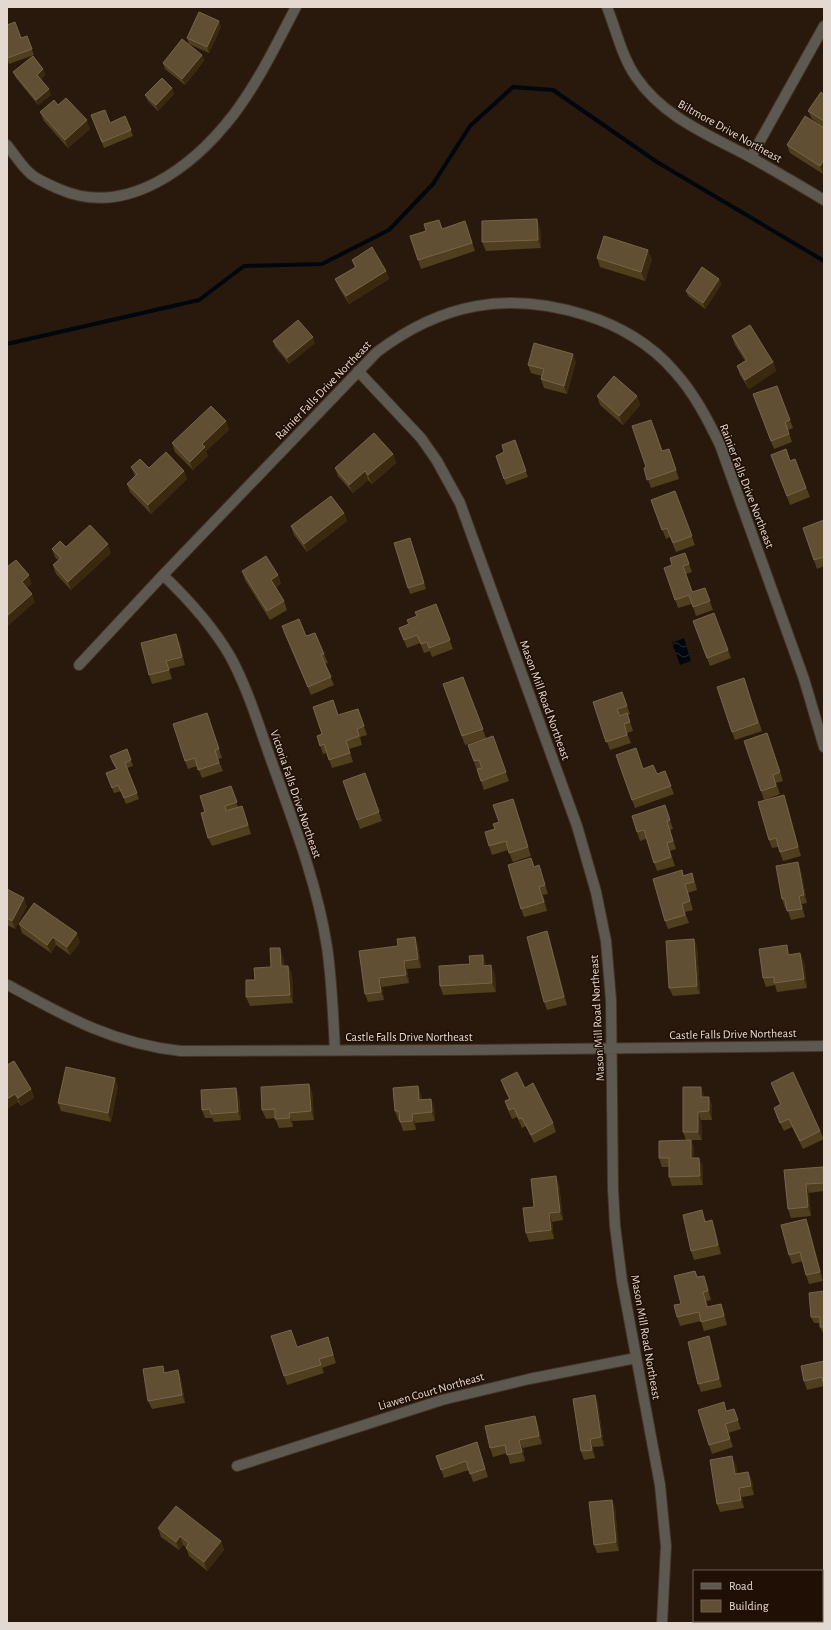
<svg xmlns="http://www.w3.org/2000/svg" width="831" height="1630" viewBox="0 0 831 1630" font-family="'Alegreya Sans',sans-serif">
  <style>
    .water { fill: url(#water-waves) }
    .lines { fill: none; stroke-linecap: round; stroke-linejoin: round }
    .stream { stroke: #00070f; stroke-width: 4 }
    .minor-casing { stroke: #433428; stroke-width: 12 }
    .minor { stroke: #5d5950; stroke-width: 10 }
    .wall { fill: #503f1e }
    .shaded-wall { fill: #3a290f }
    .building { fill: #604f32; stroke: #75654b }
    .labels { text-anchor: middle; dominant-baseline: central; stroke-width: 3; stroke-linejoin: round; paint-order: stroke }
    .street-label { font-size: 12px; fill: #e4d9d1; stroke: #1f0f05 }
  </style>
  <defs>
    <pattern id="water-waves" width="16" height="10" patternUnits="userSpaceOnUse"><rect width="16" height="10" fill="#00070f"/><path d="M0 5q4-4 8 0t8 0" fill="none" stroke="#252b31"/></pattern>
  </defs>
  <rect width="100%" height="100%" fill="#29190c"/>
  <path class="water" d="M684,638L691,661L680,665L672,643Z"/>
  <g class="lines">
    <path class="stream" d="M7,344L199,300L244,266L322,264L389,230L433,184L470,126L513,87L553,90L657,162L824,261"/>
    <g class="minor-casing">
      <path id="minor" d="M607,7C616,30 622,57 636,77C663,117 709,135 750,157C775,171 799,185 824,200
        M7,145C15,155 22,167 32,175C40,181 50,185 59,189C127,219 194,166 234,114C259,81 277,43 296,7
        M751,157L824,26
        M358,371L421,438L437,461L460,503L577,826L596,892L606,941L611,1000L613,1189L615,1226L622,1281L660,1485L666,1546L662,1623
        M163,575C188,599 212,625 230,656C247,687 258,723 270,757C292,819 317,882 327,947C332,981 333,1015 335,1050
        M79,665L163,575L377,352C442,303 507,291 585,315C618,325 651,344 674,371C694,393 707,418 720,445L804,679L824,747
        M8,985C66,1017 114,1044 181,1051L465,1050L824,1046
        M237,1466L442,1400L529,1379L636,1358"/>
    </g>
    <use href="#minor" class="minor"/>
  </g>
  <path class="wall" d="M221,27L209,53L189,44L187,38Z
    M27,36L34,55L9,64L7,58L21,38Z
    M202,55L204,61L185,85L165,69L163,63Z
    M43,69L45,75L41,79L51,95L38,105L16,78L13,72Z
    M172,88L174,94L158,111L148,101L145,95Z
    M824,95V173L823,174L790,153L787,145L821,126L812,119L808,111Z
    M58,105L90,129L68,148L44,121L40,112Z
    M91,115L110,123L125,116L133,136L104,148Z
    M540,227L541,248L486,251L482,242Z
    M442,229L468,230L475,251L421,269L418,260Z
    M597,258L652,259L645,281L600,267Z
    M352,260L386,271L389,279L349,304L339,288L335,279L355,268Z
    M719,279L721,285L705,309L688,296L686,291Z
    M732,336L773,362L776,371L749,389L740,375L737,366L745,361L735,345Z
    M273,341L315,343L289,364L275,347Z
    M576,362L567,394L544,388L541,379L542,376L531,373L528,365Z
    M777,386L793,428L788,430L792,442L774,449L753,394Z
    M597,396H637L640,405L623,425L600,405Z
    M226,421L229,430L206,451L208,456L193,470L175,452L172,443Z
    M655,429L662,451L669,449L679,479L651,488L644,468L646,467Z
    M515,440L528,477L506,485L496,456L504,452Z
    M393,454L396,463L372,484L368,480L353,493L338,476L335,468Z
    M771,455L790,461L795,459L810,497L790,505Z
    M131,467L184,471L187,479L151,514L130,492L127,484L135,476Z
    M675,491L695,545L676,552L670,537L666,539L651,500Z
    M344,513L347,521L307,552L294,535L291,526Z
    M824,520V566L817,569L803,528Z
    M412,544L426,589L410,594L408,588Z
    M66,547L111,553L71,590L56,574L53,565L58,560L55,557L52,549Z
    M685,553L692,572L686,574L693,592L705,588L713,610L696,616L692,604L678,608L664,568L672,565Z
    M242,571L278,575L281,584L276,587L284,601L287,610L270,620L245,580Z
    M436,604L453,649L432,657L430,651L424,653L420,643L407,648L399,628L409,624L417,616Z
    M693,621L728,650L731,658L710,666Z
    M282,626L306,636L324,654L328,663L325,664L334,685L311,695L285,635Z
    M180,643L185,665L169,669L172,679L152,684L149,675Z
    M463,677L486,738L465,745L443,684Z
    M744,678L762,731L735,740L732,732Z
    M622,692L630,714L628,715L633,731L627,733L631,743L610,750L593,702Z
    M358,709L367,735L360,737L362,745L349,749L353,762L332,768L327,753L323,754L317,736L322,734L339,715Z
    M207,713L222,758L218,759L223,771L202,778L197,766L188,769L185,761Z
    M767,733L783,781L776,783L780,794L764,800L761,791Z
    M493,736L509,781L484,790L468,745Z
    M127,749L133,766L127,768L139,799L126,804L121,791L114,793L106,774L116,769L112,762L110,756Z
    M616,755L643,769L657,774L665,771L674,794L635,808Z
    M365,773L382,821L360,829L343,781Z
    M231,786L238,807L242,806L251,834L212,846L208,838L205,812Z
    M513,799L531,856L513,862L508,850L492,855L489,846L495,829Z
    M787,804L801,856L783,861L778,847L772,848L769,840Z
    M665,805L673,829L670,830L676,849L670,851L675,866L657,871L646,839L640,841L637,832Z
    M539,865L548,894L543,895L547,911L524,917L521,909L535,867Z
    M682,870L684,876L695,882L697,890L688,893L693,910L685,912L689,923L668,929L665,921Z
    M801,871L807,903L802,904L805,917L791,920L787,908H785L782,899Z
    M7,889L27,906L15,929L7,925Z
    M19,924L80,942L70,955L56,945L51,953L22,933Z
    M547,931L550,940L567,1005L547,1010L544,1002Z
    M415,937L418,945L421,968L407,969L409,983L382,987L384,1000L368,1002L365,994L398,946Z
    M694,939L697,947L700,994L673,996L669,988Z
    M483,955L486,966L495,974L496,992L443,995L440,986Z
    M283,956L284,966H288L292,974L293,1003L250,1006L246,997L255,980Z
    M804,962L807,988L777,992L775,985L766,987L763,978Z
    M7,1065L31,1089L34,1098L21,1106L18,1102L7,1109Z
    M501,1080L525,1088L553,1123L556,1132L534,1143L526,1126L522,1128L517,1117L512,1119L508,1110L505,1101L509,1099L504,1089Z
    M771,1083L820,1131L824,1139L803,1149L792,1127L784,1131L777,1117L774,1108L780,1105L774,1091Z
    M309,1084L312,1092L314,1120L292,1121L293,1127L279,1128L275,1118L266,1119L262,1110Z
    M118,1086L111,1122L61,1111L58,1103Z
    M418,1086L421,1095L422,1100L431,1099L434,1108L435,1121L415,1123L416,1130L403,1131L400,1122L399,1120H398L395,1111Z
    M704,1095V1097L712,1105V1120H701L702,1140H691L694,1148V1158L703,1166V1185L672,1186L669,1177V1167H662L659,1158L686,1140L683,1132Z
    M239,1096L241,1120L214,1122L212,1118H205L202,1110Z
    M784,1170H824V1191L809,1193L811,1216L791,1218L788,1209Z
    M559,1184L563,1220L552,1222L554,1239L529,1242L526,1233L534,1207Z
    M705,1219L706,1221L715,1229L721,1254L694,1260L691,1251Z
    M806,1219L809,1227L823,1281L809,1284L806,1275L803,1261L792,1264L789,1255Z
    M695,1271L697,1277L704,1276L707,1284L711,1300L706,1301L708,1307L721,1304L724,1312L727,1325L704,1331L701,1321L680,1326L677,1317L681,1304Z
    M824,1291V1333H823L820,1327V1323H814L811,1317Z
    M709,1336L712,1345L722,1387L701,1392L698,1384Z
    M328,1337L336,1363L322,1368L324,1373L287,1385L284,1376L297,1347Z
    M824,1361V1386L807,1390L804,1381Z
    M178,1370L181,1379L185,1403L152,1409L148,1401Z
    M595,1395L598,1404L604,1446L593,1447L595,1458L584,1460L581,1451Z
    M734,1409L741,1429L728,1433L733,1447L712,1454L709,1445L727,1411Z
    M535,1416L538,1425L542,1444L523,1448L525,1461L510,1464L507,1453L493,1457L490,1448Z
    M477,1442L488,1477L473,1482L469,1470L444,1478L436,1456Z
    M736,1465L737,1474L748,1472L752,1481L754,1495L742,1497L744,1508L720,1512L717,1504Z
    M612,1500L615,1508L619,1551L597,1553L594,1545Z
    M158,1528L221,1541L224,1550L207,1571L189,1556L186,1547L183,1545L179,1550L161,1537Z
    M727,1621H770V1623H727Z"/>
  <path class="shaded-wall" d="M219,21L221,27L209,53L207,47Z
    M202,55L204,61L185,85L182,79Z
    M43,69L45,75L39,81L37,75Z
    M172,88L174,94L158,111L156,105Z
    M49,89L51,95L38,105L36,100Z
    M87,120L90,129L68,148L65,140Z
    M824,159V173L823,174L820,166Z
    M537,219L540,227L541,248L538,240Z
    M648,250L652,259L645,281L641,272Z
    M386,271L389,279L349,304L346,296Z
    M719,279L721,285L705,309L703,303Z
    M313,337L315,343L289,364L287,358Z
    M573,354L576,362L567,394L564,386Z
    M773,362L776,371L749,389L745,380Z
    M637,396L640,405L623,425L619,416Z
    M226,421L229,430L206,451L208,456L193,470L190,462L202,444Z
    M393,454L396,463L372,484L368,475Z
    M184,471L187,479L151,514L148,505Z
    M365,471L368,480L353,493L349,485Z
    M344,513L347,521L307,552L304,544Z
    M108,544L111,553L71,590L68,582Z
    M29,575L32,584L25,590L22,582Z
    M278,575L281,584L274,588L271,580Z
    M32,594L35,602L7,627V616Z
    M176,634L180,643L185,665L182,657Z
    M784,795L787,804L801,856L798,847Z
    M798,862L801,871L807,903L804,895Z
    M539,887L543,895L547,911Z
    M799,896L802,904L805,917L802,909Z
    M24,898L27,906L15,929L12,921Z
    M547,931L550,940L567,1005L564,997Z
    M77,933L80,942L70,955L67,947Z
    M53,937L56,945L51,953L47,945Z
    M415,937L418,945L421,968L418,959Z
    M694,939L697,947L700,994L697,986Z
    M787,945L790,954L791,963L788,955Z
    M280,948L283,956L284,975L281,966Z
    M800,953L804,962L807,988L804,979Z
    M483,955L486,964V974L483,966Z
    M404,961L407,969L409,983L406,975Z
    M491,965L495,974L496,992L492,983Z
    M288,966L292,974L293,1003L290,995Z
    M379,978L382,987L384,1000L381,992Z
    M115,1078L118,1086L111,1122L108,1113Z
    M309,1084L312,1092L314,1120L311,1111Z
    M418,1086L421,1095L423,1108L419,1100Z
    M701,1087L704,1095V1105L701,1097Z
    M236,1088L239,1096L241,1120L238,1112Z
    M31,1089L34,1098L21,1106L18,1098Z
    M15,1094L18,1102L7,1109V1099Z
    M709,1097L712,1105V1120L709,1111Z
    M431,1099L434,1108L435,1121L432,1112Z
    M698,1112L701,1120L702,1140L698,1132Z
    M289,1113L292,1121L293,1127L290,1118Z
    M412,1114L415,1123L416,1130L413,1121Z
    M691,1140L694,1148L695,1167L691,1158Z
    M699,1158L703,1166V1185L700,1176Z
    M556,1176L559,1184L563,1220L560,1212Z
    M806,1184L809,1193L811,1216L808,1207Z
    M549,1213L552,1222L554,1239L551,1230Z
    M806,1219L809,1227L823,1281L820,1272Z
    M712,1220L715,1229L721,1254L718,1245Z
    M704,1276L707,1284L711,1300L708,1291Z
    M703,1292L706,1301L710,1316L707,1307Z
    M721,1304L724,1312L727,1325L724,1316Z
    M709,1336L712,1345L722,1387L719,1379Z
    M178,1370L181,1379L185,1403L182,1395Z
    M595,1395L598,1404L604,1446L601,1437Z
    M535,1416L538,1425L542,1444L539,1436Z
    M590,1439L593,1447L595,1458L592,1450Z
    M519,1440L523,1448L525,1461L522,1452Z
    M732,1456L736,1465L739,1483L735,1474Z
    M748,1472L752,1481L754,1495L751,1486Z
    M739,1488L742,1497L744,1508L741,1500Z
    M612,1500L615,1508L619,1551L616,1542Z
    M180,1536L183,1545L179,1550L176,1542Z
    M221,1541L224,1550L207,1571L204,1562Z"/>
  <path class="building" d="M199,12L219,21L207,47L187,38Z
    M15,22L21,38L27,36L32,49L7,58V25Z
    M182,39L202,55L182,79L163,63Z
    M33,56L43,69L37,75L49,89L36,100L13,72Z
    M162,78L172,88L156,105L145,95Z
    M821,92L824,95V121L808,111Z
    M66,98L87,120L65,140L40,112L54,100L58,105Z
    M105,110L110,123L125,116L131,130L102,142L91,115Z
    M805,116L824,128V159L820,166L787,145Z
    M537,219L538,240L482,242V221Z
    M439,220L442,229L465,221L472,243L418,260L410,236L426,231L424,224Z
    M604,236L648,250L641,272L597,258Z
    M372,247L386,271L346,296L335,279L356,267L352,260Z
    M702,267L719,279L703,303L686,291Z
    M298,320L313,337L287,358L273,341Z
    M750,325L773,362L745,380L737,366L747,360L732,336Z
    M534,343L573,354L564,386L541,379L544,369L528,365Z
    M614,376L637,396L619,416L597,396Z
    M777,386L790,420L785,422L789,434L771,441L753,394Z
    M211,406L226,421L202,444L205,447L190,462L172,443Z
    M651,420L662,451L669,449L676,470L647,480L644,468L646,467L632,426Z
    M374,433L393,454L368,475L365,471L349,485L335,468Z
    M515,440L526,471L504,479L496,456L504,452L502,445Z
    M786,449L790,461L795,459L806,488L787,496L771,455Z
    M166,452L184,471L148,505L127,484L137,474L131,467L140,459L149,468Z
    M675,491L692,536L673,543L667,528L662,530L651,500Z
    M331,496L344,513L304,544L291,526Z
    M824,520V557L814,560L803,528Z
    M90,525L108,544L68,582L53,565L61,558L52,549L60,541L66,547Z
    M410,538L424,583L408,588L394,543Z
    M685,553L689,564L683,566L692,592L705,588L710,601L693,607L689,595L675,600L664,568L672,565L670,558Z
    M266,556L278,575L271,580L284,601L267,611L242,571Z
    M16,560L29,575L22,582L32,594L7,616V567Z
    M436,604L450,640L429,648L427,642L421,644L417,635L404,640L399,628L409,624L407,620L417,616L415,612Z
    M714,613L728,650L707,658L693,621Z
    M299,619L306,636L315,633L324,654L321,655L331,677L308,687L282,626Z
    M176,634L182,657L166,661L169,670L149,675L141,643Z
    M463,677L483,729L462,736L443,684Z
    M744,678L758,723L732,732L717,687Z
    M622,692L627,706L617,709L620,716L627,713L630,722L624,724L627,735L606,742L593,702Z
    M333,700L338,715L358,709L364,726L357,729L359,736L346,741L350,753L329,760L324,744L320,746L317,736L322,734L313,707Z
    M207,713L219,749L215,750L219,763L198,770L195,758L185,761L173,724Z
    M767,733L780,772L773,775L776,786L761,791L744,741Z
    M493,736L506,772L481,781L477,769L482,768L479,760L474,761L468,745Z
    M636,748L643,769L653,765L657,774L665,771L671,786L632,800L616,755Z
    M127,749L131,760L125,763L137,793L124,798L118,785L112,788L106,773L117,769L110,756Z
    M365,773L379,812L357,820L343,781Z
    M231,786L237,802L225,806L226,811L242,806L248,825L208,838L201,813L205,812L200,796Z
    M784,795L798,847L780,852L776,838L769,840L758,802Z
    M513,799L528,847L509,853L506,841L489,846L485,832L495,829L493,824L499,822L493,805Z
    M665,805L670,820L667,821L673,841L667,843L671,857L654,863L644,830L637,832L632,816Z
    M531,858L534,867L539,865L545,885L539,887L544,902L521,909L508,865Z
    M798,862L804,895L799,896L802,909L787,911L785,899H782L776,866Z
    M682,870L683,876L692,873L694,882L685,884L690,901L682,904L685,915L665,921L653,879Z
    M7,889L24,898L12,921L7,918Z
    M34,903L77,933L67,947L53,937L47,945L19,924Z
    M547,931L564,997L544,1002L527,937Z
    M415,937L418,959L404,961L406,975L379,978L381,992L365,994L359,951L398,946L397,939Z
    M694,939L697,986L669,988L666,941Z
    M787,945L788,955L800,953L804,979L774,983V977L763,978L759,949Z
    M270,948H280L281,966H288L290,995L246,997V980H255L254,968L271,967Z
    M483,955V966L491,965L492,983L440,986L439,966L470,964L469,956Z
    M14,1061L31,1089L18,1098L15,1094L7,1099V1065Z
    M66,1067L115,1078L108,1113L58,1103Z
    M517,1072L525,1088L533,1083L553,1123L531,1135L522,1118L519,1119L514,1108L509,1110L505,1101L510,1099L501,1080Z
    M793,1072L820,1131L800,1141L789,1119L780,1123L774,1108L781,1104L771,1083Z
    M309,1084L311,1111L289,1113L290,1118L275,1119V1109L262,1110L261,1087Z
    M418,1086L419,1100L431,1099L432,1112L412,1114L413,1121L400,1122L399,1111H395L393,1088Z
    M683,1087H701V1097H709V1111L698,1112V1132H683Z
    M236,1088L238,1112L211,1114L210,1109L202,1110L201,1090Z
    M691,1140V1158H699L700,1176L669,1177V1158H659V1141Z
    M823,1167L824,1183L806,1184L808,1207L788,1209L784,1170Z
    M556,1176L560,1212L549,1213L551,1230L526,1233L523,1208L534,1207L531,1179Z
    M702,1210L705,1222L712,1220L718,1245L691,1251L683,1215Z
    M806,1219L820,1272L806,1275L800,1252L789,1255L781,1225Z
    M695,1271L697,1277L704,1276L708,1291L703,1292L707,1307L721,1304L724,1316L701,1322L699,1312L677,1317L674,1305L681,1304L674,1276Z
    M824,1291V1327H820V1317H811L809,1293Z
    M291,1330L297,1347L328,1337L333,1355L319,1359L321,1365L284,1376L271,1336Z
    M709,1336L719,1379L698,1384L688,1342Z
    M824,1361V1386L822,1377L804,1381L801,1366Z
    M163,1366L164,1373L178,1370L182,1395L148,1401L143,1369Z
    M595,1395L601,1437L590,1439L592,1450L581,1451L573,1399Z
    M724,1402L726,1411L734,1409L738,1420L725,1424L730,1439L709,1445L698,1410Z
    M535,1416L539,1436L519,1440L522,1452L507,1455L505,1445L490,1448L485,1426Z
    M477,1442L485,1469L470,1474L466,1461L441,1470L436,1456Z
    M732,1456L735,1474L748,1472L751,1486L739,1488L741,1500L717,1504L710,1460Z
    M612,1500L616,1542L594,1545L589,1502Z
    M176,1506L221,1541L204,1562L186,1548L189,1543L180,1536L176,1542L158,1528Z
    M727,1621H755V1623H727Z"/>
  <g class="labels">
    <g class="street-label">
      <text transform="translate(730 131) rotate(29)">Biltmore Drive Northeast</text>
      <text transform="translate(323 390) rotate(-46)">Rainier Falls Drive Northeast</text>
      <text transform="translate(747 486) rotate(69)">Rainier Falls Drive Northeast</text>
      <text transform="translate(545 700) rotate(70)">Mason Mill Road Northeast</text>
      <text transform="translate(296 794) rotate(71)">Victoria Falls Drive Northeast</text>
      <text transform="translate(597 1018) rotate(-93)">Mason Mill Road Northeast</text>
      <text transform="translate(733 1034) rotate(-1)">Castle Falls Drive Northeast</text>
      <text x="409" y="1037">Castle Falls Drive Northeast</text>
      <text transform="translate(646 1337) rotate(80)">Mason Mill Road Northeast</text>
      <text transform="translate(431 1391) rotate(-16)">Liawen Court Northeast</text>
    </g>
  </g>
  <rect width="831" height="1630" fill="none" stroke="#e4d9d1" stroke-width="16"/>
  <rect x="693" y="1570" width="130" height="52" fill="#1f0f05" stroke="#6e6057"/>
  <rect x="701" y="1583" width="20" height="6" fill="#5d5950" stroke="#6e6057"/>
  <text x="729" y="1590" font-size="12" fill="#e4d9d1">Road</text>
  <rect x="701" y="1600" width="20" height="12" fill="#604f32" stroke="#6e6057"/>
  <text x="729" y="1610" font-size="12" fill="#e4d9d1">Building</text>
</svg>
